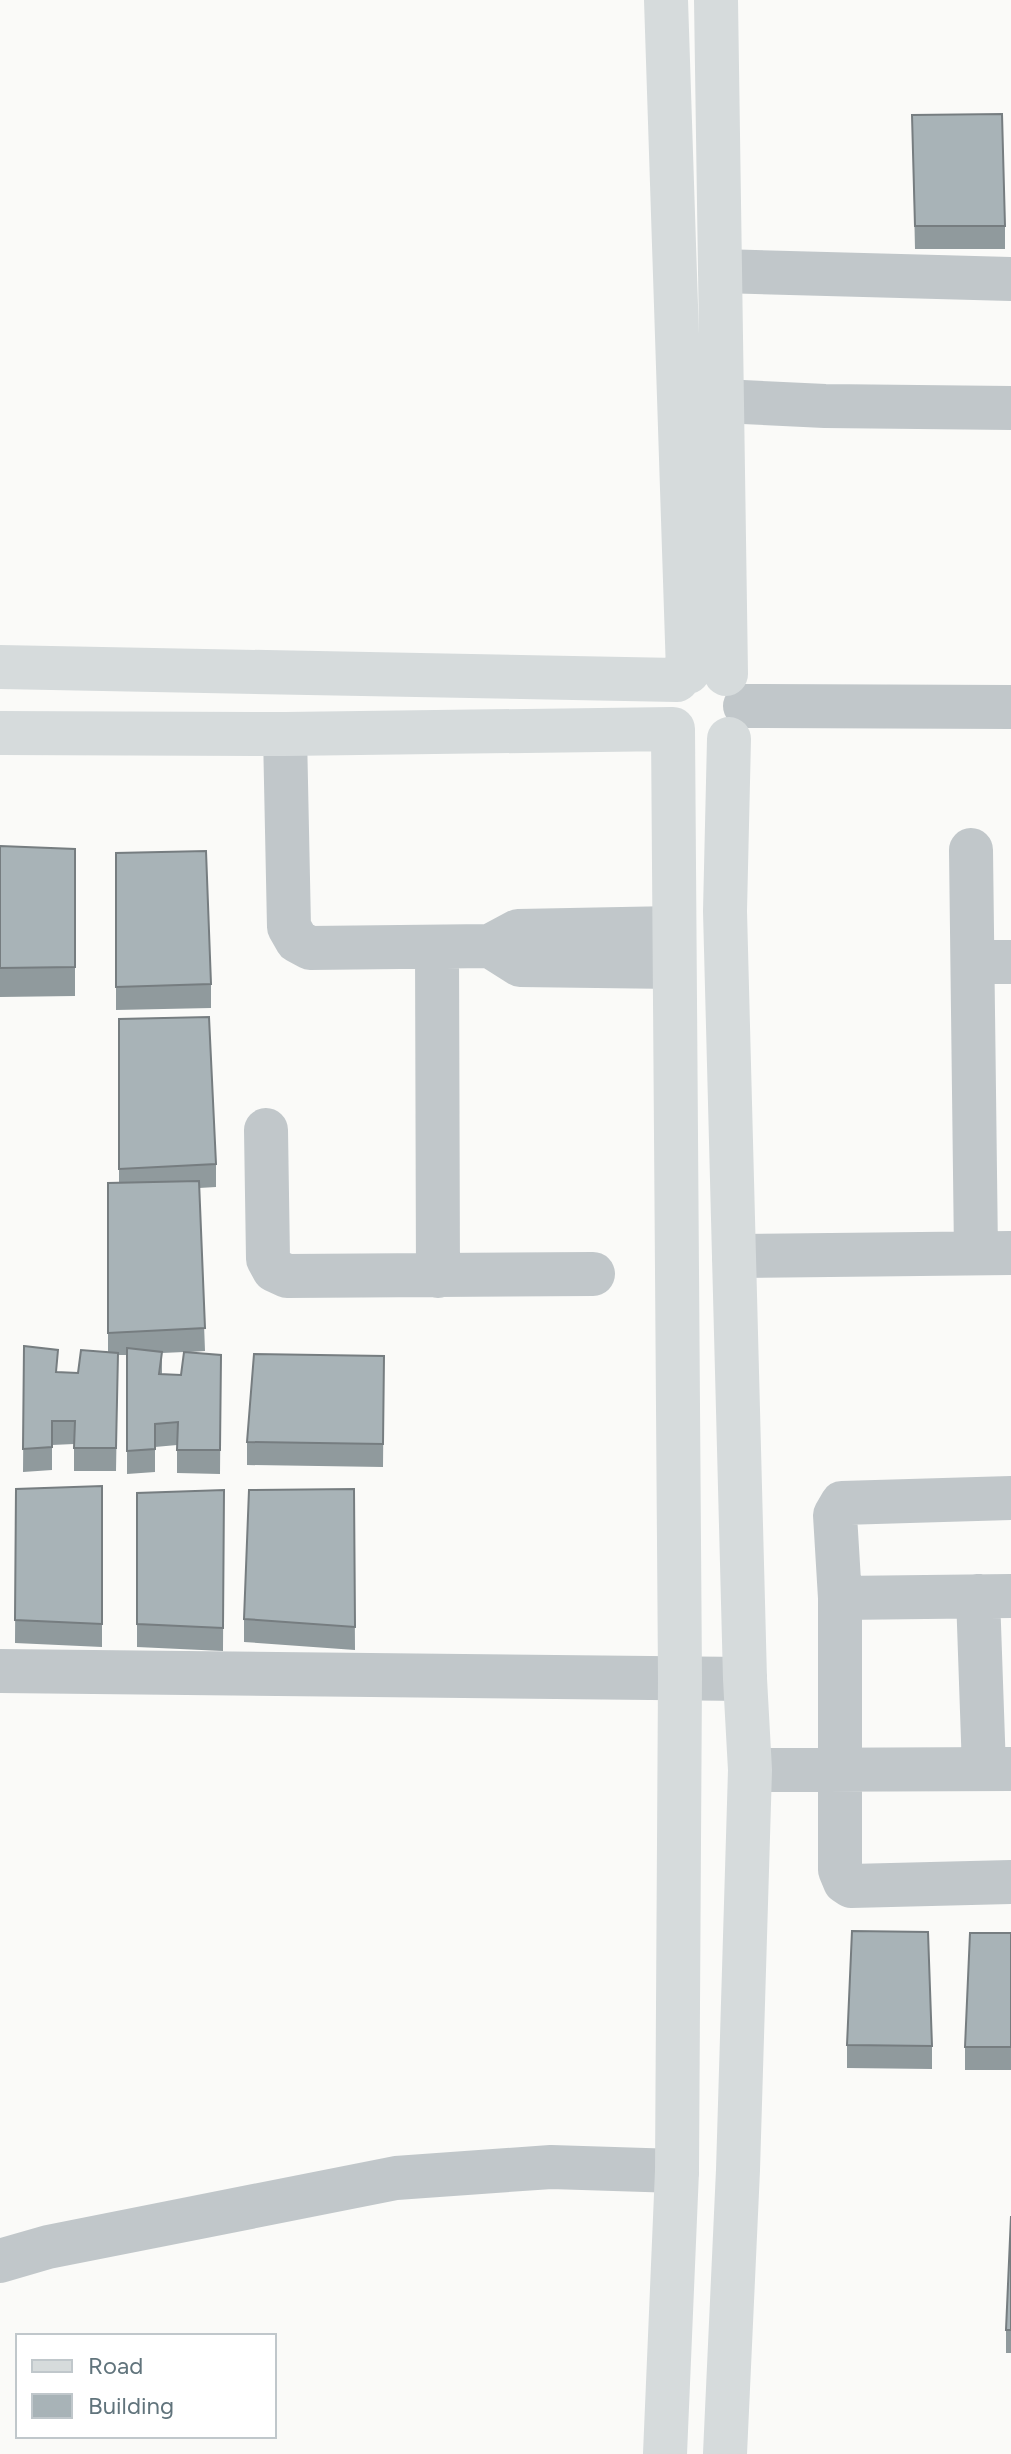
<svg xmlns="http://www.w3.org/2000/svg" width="1011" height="2454" viewBox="0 0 1011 2454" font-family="Figtree,sans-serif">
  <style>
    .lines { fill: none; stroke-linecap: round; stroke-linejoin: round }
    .street { stroke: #c1c7ca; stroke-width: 44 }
    .secondary { stroke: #d6dbdc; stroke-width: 44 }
    .wall { fill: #909a9d; fill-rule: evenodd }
    .building { fill: #a8b3b7; stroke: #767d80; stroke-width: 2 }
  </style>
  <rect width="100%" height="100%" fill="#fafaf8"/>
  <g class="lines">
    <path class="street" d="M720,271L1011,279
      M722,401L825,406L1011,408
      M745,706L1011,707
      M285,734L289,927L297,941L310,948L490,946L518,931L674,928
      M971,850L976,1253
      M490,946L520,965L674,967
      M437,947L438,1276
      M973,962H1011
      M266,1130L268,1259L274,1270L287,1276L593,1274
      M734,1256L1011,1253
      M1011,1498L842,1503L835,1515L840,1598V1870L845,1882L851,1886L1011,1882
      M978,1596L984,1769
      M840,1598L1011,1596
      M0,1671L745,1679
      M750,1770L1011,1769
      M0,2261L48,2247L396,2178L551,2167L677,2171"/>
    <path class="secondary" d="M666,0L688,672
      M716,0L726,674
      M0,667L677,680
      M0,733L285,734L673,729L680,1678L677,2171L665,2454
      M725,2454L738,2170L750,1770L745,1679L725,911L729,739"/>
  </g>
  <path class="wall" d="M912,115L1005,226V249H915Z
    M0,846L75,849V996L0,997Z
    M116,853L211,984V1008L116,1010Z
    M119,1019L216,1164V1187L199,1188L205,1351L190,1352L221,1355L220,1474L177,1473V1445L155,1447V1472L127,1474V1355H118L116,1471H74V1444L52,1445V1470L23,1472L24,1346L58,1372L78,1373L108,1352V1183H119ZM184,1352L181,1375L162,1374V1353Z
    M384,1356L383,1467L247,1465V1442Z
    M102,1486V1647L15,1643L16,1489Z
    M354,1489L355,1650L244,1642V1619Z
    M224,1490L223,1651L137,1647V1493Z
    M1011,1933V2070H965V2047Z
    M847,2045L932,2046V2069L847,2068Z
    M1011,2216V2353H1006V2330Z"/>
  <path class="building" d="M1002,114L1005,226H915L912,115Z
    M0,846L75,849V967L0,968Z
    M206,851L211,984L116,987V853Z
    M209,1017L216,1164L119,1169V1019Z
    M199,1181L205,1328L108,1333V1183Z
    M24,1346L58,1350L56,1372L78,1373L81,1350L118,1353L116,1448H74L75,1421H52V1447L23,1449Z
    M127,1348L162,1352L159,1374L181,1375L184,1352L221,1355L220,1450H177L178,1422L155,1424V1449L127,1451Z
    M254,1354L384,1356L383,1444L247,1442Z
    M102,1486V1624L15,1620L16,1489Z
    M354,1489L355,1627L244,1619L249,1490Z
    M224,1490L223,1628L137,1624V1493Z
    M852,1931L928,1932L932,2046L847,2045Z
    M970,1933H1011V2047H965Z
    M1011,2216V2330H1006Z"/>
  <rect x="16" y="2334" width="260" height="104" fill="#ffffff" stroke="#c0c7cb" stroke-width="2"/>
  <rect x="32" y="2360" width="40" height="12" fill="#d6dbdc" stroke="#c0c7cb" stroke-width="2"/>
  <text x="88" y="2374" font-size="24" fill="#61747c">Road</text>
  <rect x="32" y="2394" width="40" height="24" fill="#a8b3b7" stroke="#c0c7cb" stroke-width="2"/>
  <text x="88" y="2414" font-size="24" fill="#61747c">Building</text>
</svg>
